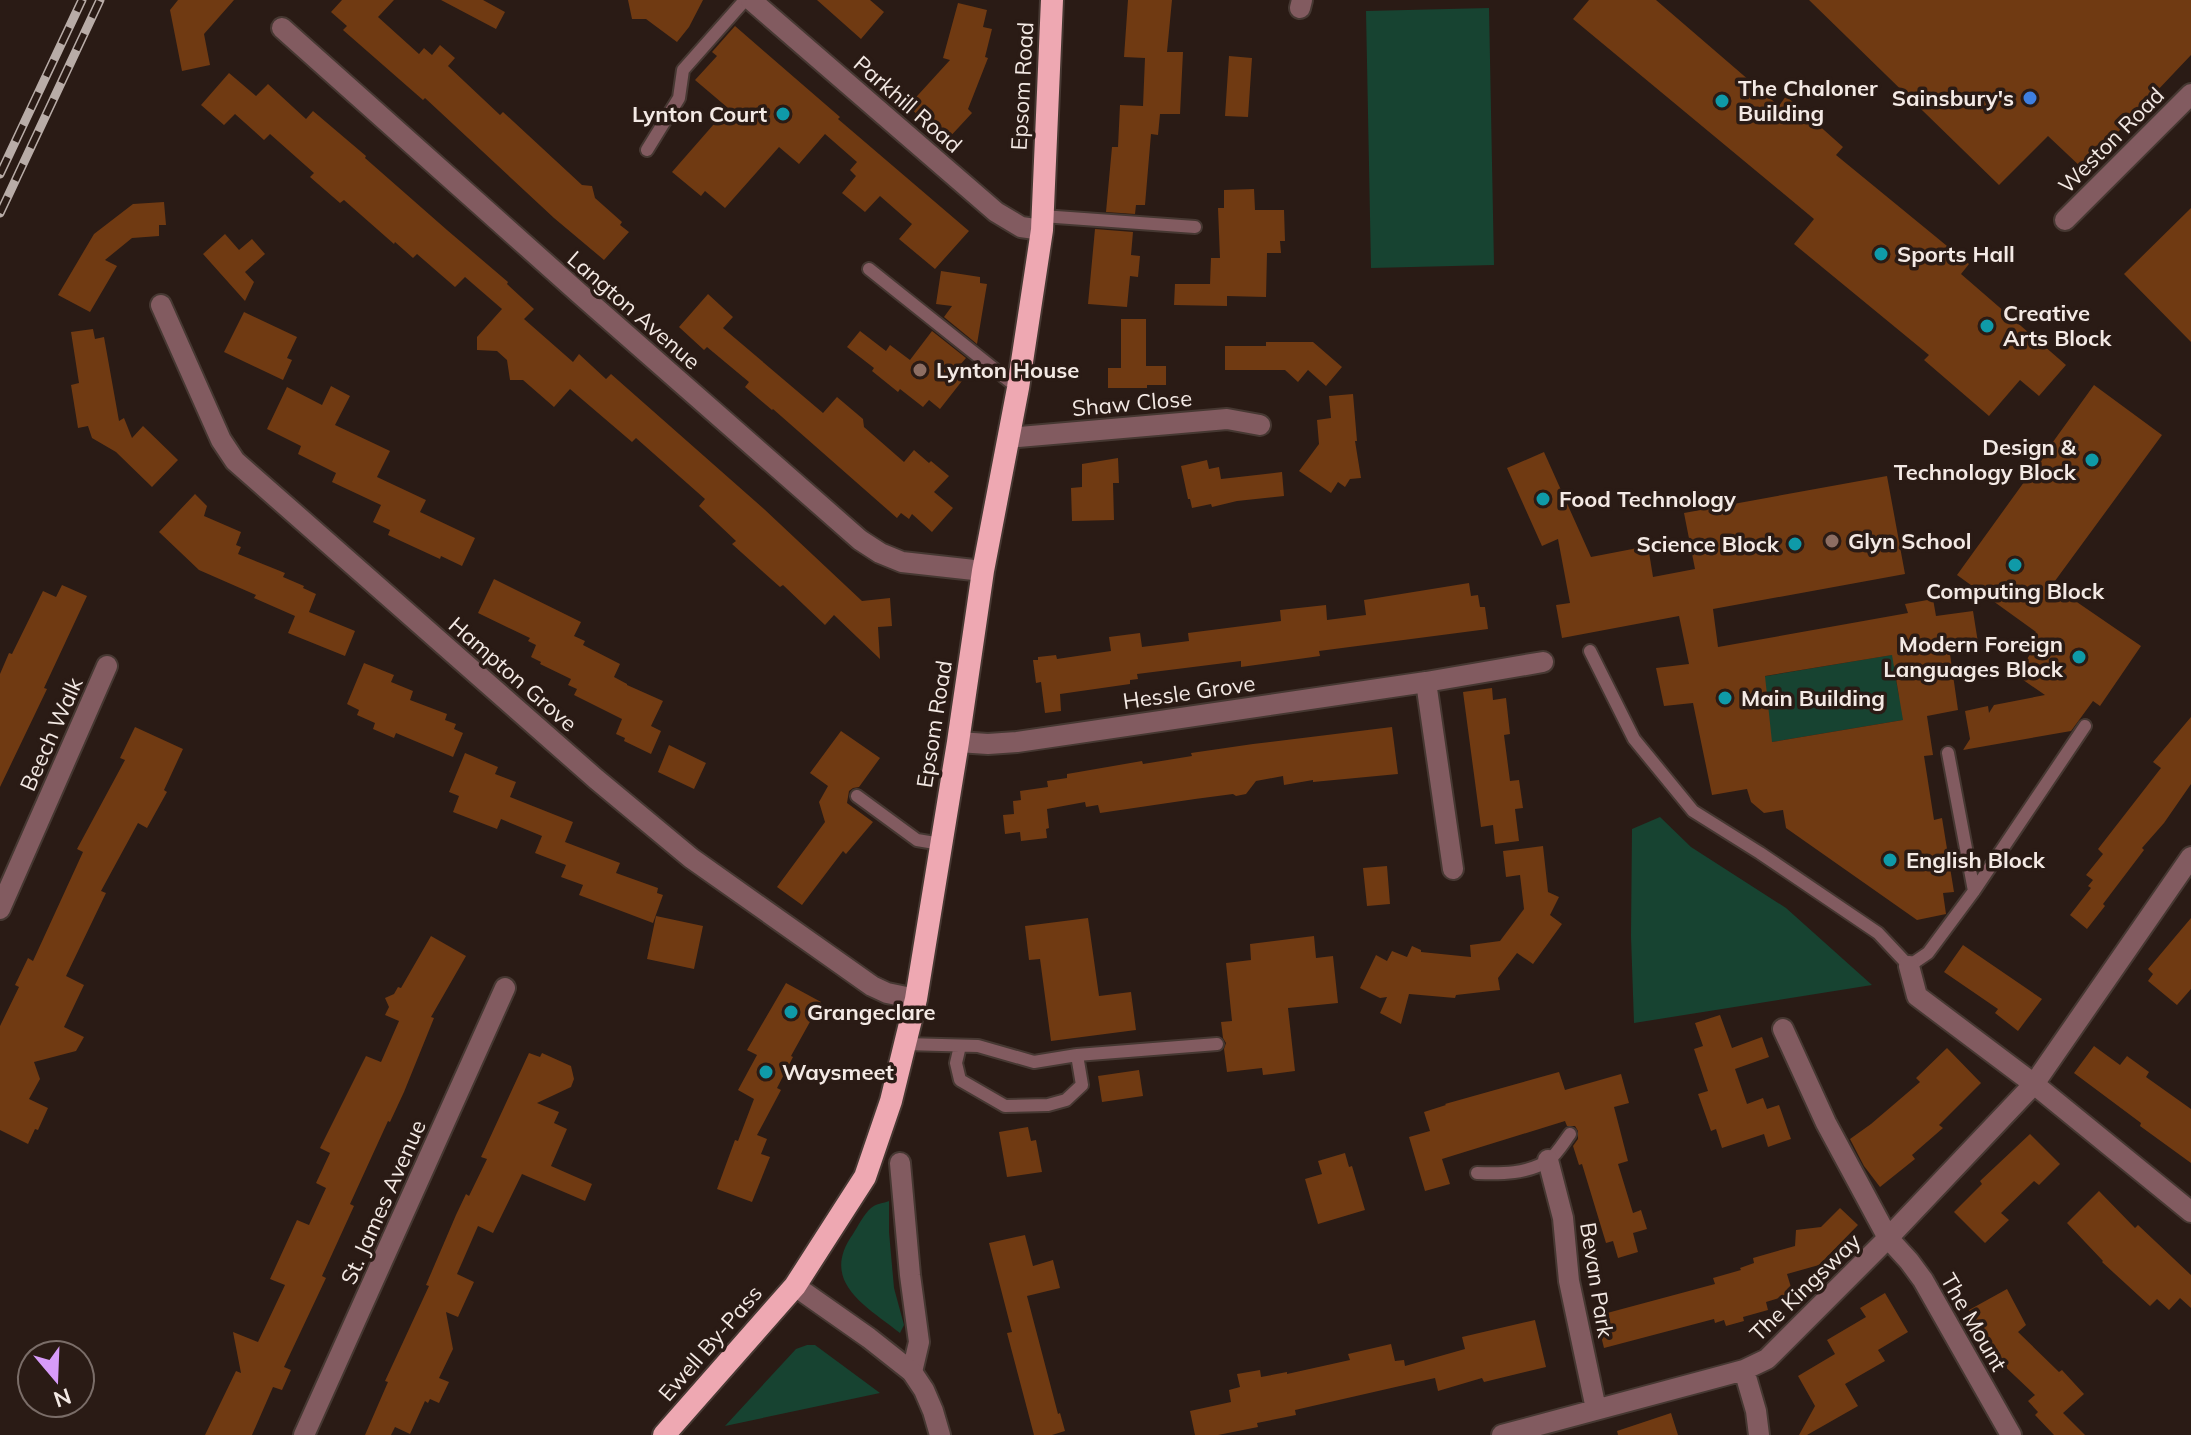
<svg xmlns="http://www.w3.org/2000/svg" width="2191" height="1435" viewBox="0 0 2191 1435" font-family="Mulish,sans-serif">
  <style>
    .green { fill: #174331 }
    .building { fill: #703a12; fill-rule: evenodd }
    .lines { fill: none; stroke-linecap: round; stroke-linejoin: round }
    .service-casing { stroke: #463832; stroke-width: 16 }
    .minor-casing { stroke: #463832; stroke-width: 24 }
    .tertiary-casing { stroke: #463832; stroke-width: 24 }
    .trunk-casing { stroke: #463832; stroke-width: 26 }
    .service { stroke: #825b60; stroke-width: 12 }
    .minor { stroke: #825b60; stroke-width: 20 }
    .tertiary { stroke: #825b60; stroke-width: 20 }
    .trunk { stroke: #eea8b2; stroke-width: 22 }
    .rail-casing { stroke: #b8aca7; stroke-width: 9 }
    .rail { stroke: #2a1b15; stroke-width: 6; stroke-dasharray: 18; stroke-linecap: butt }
    .shop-dot { fill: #3f7fe0; stroke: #2a1b15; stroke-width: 3 }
    .culture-dot { fill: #0f9aa8; stroke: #2a1b15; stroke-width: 3 }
    .education-dot { fill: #8d6e63; stroke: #2a1b15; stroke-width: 3 }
    .labels { text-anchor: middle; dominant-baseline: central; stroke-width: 7; stroke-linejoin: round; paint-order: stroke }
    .street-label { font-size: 22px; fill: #f3e9e4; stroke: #2a1b15 }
    .poi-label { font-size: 22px; font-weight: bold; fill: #f3e9e4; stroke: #2a1b15; text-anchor: start }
  </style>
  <rect width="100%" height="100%" fill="#2a1b15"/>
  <path class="green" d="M1489,8L1494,265L1371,268L1366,11Z
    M1903,653L1895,674L1899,696L1915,718L1766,743L1755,678Z
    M1660,817L1691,847L1786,908L1872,985L1634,1023L1631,936L1632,829Z
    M889,1201V1232L894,1288L904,1325L900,1333C866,1306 819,1282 853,1234C858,1226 864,1214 871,1208C875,1204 884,1203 889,1201Z
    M807,1345H815L880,1393L725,1426L796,1349Z"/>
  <path class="building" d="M178,0H234L204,34L210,65L182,71L170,10Z
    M342,0H394L378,17L419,54L424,48L432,55L440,45L455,58L448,66L500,115L503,112L582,185L592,186L595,198L622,222L620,225L629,232L604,260L554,218L425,98L423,100L343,30L347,26L331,12Z
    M441,0H483L505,12L496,29Z
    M628,0H703L689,27L677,42L646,19H632Z
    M817,0H870L884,12L861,39Z
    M1128,0H1172L1167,52H1183L1180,114H1160L1158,135L1151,134L1145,205H1136L1135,214L1106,212L1112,147H1118L1120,105L1143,106L1145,58L1124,57Z
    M1589,0H1656L1779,106L1786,96L1843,147L1836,155L1969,264L1961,274L2066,365L2039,396L2020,380L1989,416L1924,360L1929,355L1794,244L1814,219L1573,19Z
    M1809,0H2191V55L2083,169L2048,136L1999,185Z
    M958,3L987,10L983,27L992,29L985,57L988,58L968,109L972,113L946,141L908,106L950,60L943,58Z
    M735,26L840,117L838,119L969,231L935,269L899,239L912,224L880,196L865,212L842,193L856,176L850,170L857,162L825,134L799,164L779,147L725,208L705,191L701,196L672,172L728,108L695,80L717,56L712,52Z
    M1229,56L1252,58L1248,117L1225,116Z
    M229,73L256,96L268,84L306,119L313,111L366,156L365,158L447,230L508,282L507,284L534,309L524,319L573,362L579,354L606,379L611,374L764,509L862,601L890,598L892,626L878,627L880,659L834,615L825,625L783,585L780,587L732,544L736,541L699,506L705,499L636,438L632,442L570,389L554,407L523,380H510L507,360L497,351L477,350V337L502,309L465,277L455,287L417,254L413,258L395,242L394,244L344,200L340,203L310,177L314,173L270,134L264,140L235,114L224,125L201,105Z
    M1254,189L1255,210H1284L1285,241H1280L1281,253H1267L1266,297L1227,296V306L1174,305L1175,284H1210L1211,258H1220L1218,208H1224V190Z
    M164,202L166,225H159V236L132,238L105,260L117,266L90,312L58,295L94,234L133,204Z
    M2191,208V342L2124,274Z
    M1095,229L1133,232L1131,255L1140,256L1138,277L1130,276L1127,307L1088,304Z
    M225,234L239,250L252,239L265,254L245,272L254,282L245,301L203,254Z
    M941,271L980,277V283L987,284L977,344L944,317L952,306L936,304Z
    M708,294L733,317L723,328L823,413L837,397L863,419L864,427L904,462L914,450L929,463L931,461L949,476L934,492L953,508L932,532L912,514L909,519L901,513L897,518L773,409L772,410L745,387L749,382L707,347L704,350L679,327Z
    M244,312L297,337L287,358L292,360L283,380L224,352Z
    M1121,319H1146V366H1166V385H1147V388H1108V368H1121Z
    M93,329L95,339L104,337L119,421L124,418L132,438L143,426L178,460L152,487L116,452L92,438L88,426L78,428L71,385L79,383L71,332Z
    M860,331L886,351L890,345L910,360L932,331L966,358L960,365L969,372L940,409L929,400L923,407L900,389L898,392L872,371L874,368L847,347Z
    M1266,342H1313L1342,367L1326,386L1308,370L1298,382L1285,370H1225V346H1266Z
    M2094,385L2162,435L2052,585L2141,646L2100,706L2093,701L2071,731L1963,750L1970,739L1965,711L1988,706L1989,713L1994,705L2045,695L2016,675L2040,640L2028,642L2036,632L1957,575Z
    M331,386L350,396L335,425L390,451L377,477L426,500L420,512L475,538L462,566L441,556L440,559L388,535L390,530L373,522L381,505L332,482L336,473L298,454L301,446L267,429L287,387L322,405Z
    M1353,394L1357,441H1355L1361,478L1350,479L1345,487L1338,482L1331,493L1299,471L1319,444L1317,420L1331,418L1329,396Z
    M1544,452L1591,557L1648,546L1653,577L1695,569L1684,513L1887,476L1905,574L1713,609L1718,647L1908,613L1905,604L1933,599L1936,616L1973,611L1979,649L1950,654L1958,710L1927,716L1933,755L1924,756L1934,820L1942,818L1954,892L1943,893L1946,914L1917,920L1786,828L1783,810L1764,813L1751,802L1747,789L1712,795L1693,703L1664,706L1656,668L1689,664L1679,616L1562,638L1556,605L1570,603L1558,539L1542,546L1507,468ZM1892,655L1903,720L1772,742L1765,676Z
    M1118,458L1119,483H1113L1114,520L1072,521L1071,488L1082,487V464Z
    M1207,460L1209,469L1219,467L1221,479L1282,472L1284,496L1237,501L1212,507L1211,504L1192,508L1190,499H1188L1181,466Z
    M195,494L207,506L204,516L241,532L236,545L241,547L238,554L285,573L283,577L304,586L303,588L316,594L309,612L355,631L345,656L288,633L295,616L254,598L256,595L199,570L159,532Z
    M494,579L581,622L574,636L585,641L583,645L620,664L614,677L627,684V685L663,701L651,726L661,731L651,754L624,741L625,738L616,734L622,719L574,695L577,689L568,685L571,679L540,664L541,662L531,657L536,645L528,641L530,638L478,613Z
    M1469,583L1471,596L1478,595L1480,607H1485L1488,629L1319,651L1320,656L1241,667V661L1137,674L1138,679L1130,680V684L1060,694L1061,711L1045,713L1041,682L1036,683L1033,660H1038V657L1056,655L1057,659L1111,651L1109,637L1140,633L1142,647L1189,641L1188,633L1281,621L1280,610L1326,605L1327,620L1366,615L1364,600Z
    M62,585L87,596L44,688L47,689L0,787V674L9,653L12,654L43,591L56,597Z
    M364,663L394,675L391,682L413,691L410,700L447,714L445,720L456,724L454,729L463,733L453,757L396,733L394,738L373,729L375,723L357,715L359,710L347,704Z
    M1492,688L1493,700L1506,698L1510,734L1504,735L1510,781L1519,780L1523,808L1515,809L1519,841L1495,844L1493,825L1481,827L1463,692Z
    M2191,717V784L2164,823L2142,848L2144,850L2103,904L2105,906L2087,929L2070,915L2091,888L2088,886L2093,880L2086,875L2103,854L2098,849L2161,768L2153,762Z
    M135,727L183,749L164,790L167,792L147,828L138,823L101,891L106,893L66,976L84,985L64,1027L84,1037L76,1051L34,1062L40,1079L29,1099L48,1108L38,1130L35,1129L28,1144L0,1130V1026L19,987L15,985L28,958L33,961L83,852L77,849L125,760L120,758Z
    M1392,727L1398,774L1313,782V780L1284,785L1283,776L1256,781L1246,794L1236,796L1233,794L1195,799L1100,813L1098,805L1086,807L1085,802L1047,809L1049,828L1046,829L1047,838L1021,841L1020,832L1005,834L1003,815L1014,814L1013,801L1021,800L1020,791L1048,787L1047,781L1067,778V774L1142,761L1143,764L1192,756L1191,753L1253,744Z
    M841,731L880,758L859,787L853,788L849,791L847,803L873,822L846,854L843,851L802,905L777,887L825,822L819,802L828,786L810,773Z
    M669,745L706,763L694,789L658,772Z
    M465,753L498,767L495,774L516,782L510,797L573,822L565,842L620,863L616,873L658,888L657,893L663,895L653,923L579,895L583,885L561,877L566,865L535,853L542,836L501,819L497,829L453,812L459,796L449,792Z
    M1543,846L1548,892L1559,897L1550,915L1562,924L1533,964L1517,953L1498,978L1500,990L1456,995L1455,998L1409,994L1401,1024L1380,1013L1387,997L1380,998L1360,988L1376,955L1387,961L1392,951L1407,957L1412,946L1421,950V952L1471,957L1470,945L1500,941L1524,909L1520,875L1506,877L1503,851Z
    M1387,866L1390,904L1367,906L1363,868Z
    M656,916L703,926L694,969L647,959Z
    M1088,918L1099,996L1131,992L1136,1030L1051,1041L1040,959L1029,960L1025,926Z
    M2191,918V989L2177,1005L2148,981L2153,974L2148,969Z
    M431,936L466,956L431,1017L434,1018L404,1092L390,1122L388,1121L350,1204L354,1206L322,1276L326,1278L284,1367L291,1370L282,1390L273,1387L252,1435H205L236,1371L241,1373L233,1332L258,1342L285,1285L270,1279L297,1220L309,1225L326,1188L316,1183L330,1153L320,1148L366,1056L381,1062L399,1021L385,1015L389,1007L385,998L394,994L398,987L401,988Z
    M1314,936L1316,958L1333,956L1338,1003L1288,1008L1295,1071L1263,1075L1262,1068L1227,1072L1224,1049L1226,1043L1223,1038L1221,1022L1232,1021L1226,963L1251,960L1250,944Z
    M1963,945L2042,999L2018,1031L1995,1013L1998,1009L1944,972Z
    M786,983L821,1002L791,1056L793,1057L777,1088L781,1090L757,1135L767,1139L761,1154L770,1157L752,1202L717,1189L735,1140L738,1141L754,1099L738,1090L757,1055L747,1050Z
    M1720,1015L1732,1048L1762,1037L1769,1057L1735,1069L1747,1104L1763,1098L1767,1109L1779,1105L1791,1139L1768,1147L1764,1134L1722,1148L1716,1129L1711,1131L1698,1094L1708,1091L1694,1049L1703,1046L1695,1023Z
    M2094,1046L2120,1065L2127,1056L2149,1072L2146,1077L2191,1109V1163L2140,1126L2141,1123L2074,1073Z
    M1947,1048L1981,1083L1939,1125L1943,1128L1912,1155L1915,1159L1880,1187L1864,1166L1850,1139L1871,1124L1920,1082L1916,1078Z
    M529,1053L540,1057L542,1053L571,1066L574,1079L571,1087L537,1103L559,1112L554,1123L567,1129L551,1166L592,1184L585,1201L522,1174L493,1233L478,1226L457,1274L474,1282L458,1317L446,1312L453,1349L439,1378L449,1382L439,1403L430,1399L428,1403L425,1401L410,1434L395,1427L391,1435H365L388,1382L385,1381L429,1286L426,1285L456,1215L466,1194L469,1196L487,1159L481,1157Z
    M1139,1070L1143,1096L1102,1102L1098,1076Z
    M1559,1072L1565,1090L1621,1074L1629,1103L1614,1107L1628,1161L1618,1164L1633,1213L1641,1210L1647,1229L1633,1233L1638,1252L1618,1258L1613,1241L1606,1243L1582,1164L1579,1165L1573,1146L1578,1139V1131L1575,1126H1567L1565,1121L1442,1159L1450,1184L1425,1191L1409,1137L1430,1131L1424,1112L1446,1105L1445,1104Z
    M1028,1127L1031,1141L1036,1140L1042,1172L1007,1177L999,1132Z
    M2030,1134L2060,1164L2039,1185L2034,1181L2001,1213L2009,1220L1985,1243L1954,1212L1982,1184L1980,1181Z
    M1345,1153L1349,1167L1352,1166L1365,1210L1318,1224L1305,1179L1322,1174L1318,1161Z
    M2099,1191L2135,1228L2138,1225L2191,1275V1308L2180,1298L2169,1310L2157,1299L2150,1306L2102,1262L2103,1261L2067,1223Z
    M1840,1208L1858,1225L1819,1265L1787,1274L1793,1294L1766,1302L1768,1310L1743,1317L1744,1321L1726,1326L1724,1320L1715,1323L1714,1319L1604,1348L1596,1316L1715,1284L1713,1278L1741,1270L1740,1268L1754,1263L1753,1258L1795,1246L1796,1230L1821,1227Z
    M1025,1235L1033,1266L1053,1260L1060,1288L1027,1296L1058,1414L1060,1413L1065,1431L1052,1435H1034L1007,1333L1012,1332L989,1243Z
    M2007,1289L2026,1325L2018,1332L2059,1372L2062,1370L2084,1394L2063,1413L2085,1435H2054L2035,1415L2038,1412L2028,1401L2035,1395L1996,1358L1969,1310Z
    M1885,1293L1908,1332L1878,1350L1885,1361L1845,1384L1858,1406L1807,1435H1799L1815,1406L1798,1376L1835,1354L1827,1340L1866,1317L1860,1308Z
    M1535,1320L1546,1367L1484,1382L1482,1378L1438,1391L1435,1378L1295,1410L1296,1415L1257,1423L1258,1427L1218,1435H1195L1190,1411L1231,1402L1229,1390L1240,1387L1237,1374L1260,1370L1261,1377L1287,1372V1374L1350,1360L1348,1354L1391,1344L1395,1361L1404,1360L1405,1366L1465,1349L1462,1337Z
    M1671,1413L1678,1435H1618L1617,1431Z"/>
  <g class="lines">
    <g class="service-casing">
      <path id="service" d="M647,150L679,98L683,70L745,0
        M1042,216L1195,227
        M869,269L1018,388
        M1590,651L1634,739L1693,811L1760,853L1878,933L1909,966L1928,953L1974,891L2085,726
        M1948,753L1974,891
        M857,796L917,840L941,844
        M905,1044L978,1046L1034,1062L1077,1055L1217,1044
        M960,1046L956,1063L960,1080L1005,1106L1048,1105L1066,1100L1082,1085L1077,1055
        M1477,1173C1501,1174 1528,1174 1549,1160C1557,1154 1564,1142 1570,1134"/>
    </g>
    <g class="minor-casing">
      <path id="minor" d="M751,0L996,212L1021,227L1042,230
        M1300,8L1302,0
        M282,28L580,294L860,540L880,553L902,562L983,571
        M2065,220L2191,94
        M161,305L221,440L235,461L596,779L691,858L872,986L887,993L916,999
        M1008,438L1227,419L1260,425
        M1426,682L1453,869
        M958,742L988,744L1017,742L1426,682L1543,662
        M0,909L107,666
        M1909,966L1917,996L2034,1084L2191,1212
        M1783,1029L1826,1123L1888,1238L1909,1261L1923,1280L2011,1435
        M1548,1160L1563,1218L1569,1281L1596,1409
        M900,1163L910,1275L919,1342L912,1372
        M1744,1370L1756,1411L1759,1435
        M304,1435L505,988
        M1502,1435L1722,1376L1744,1370L1767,1359L1888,1238L2034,1084L2191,857"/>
    </g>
    <g class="tertiary-casing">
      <path id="tertiary" d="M795,1286L869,1338L912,1372L924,1390L933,1411L940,1435"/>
    </g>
    <g class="trunk-casing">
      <path id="trunk" d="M664,1435L795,1286L865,1177L891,1101L916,999L958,742L983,571L1018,388L1042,230L1052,0"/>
    </g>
    <use href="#service" class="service"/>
    <use href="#minor" class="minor"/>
    <use href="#tertiary" class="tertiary"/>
    <use href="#trunk" class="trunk"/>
    <g class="rail-casing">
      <path id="rail" d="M0,174L82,0
        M0,213L100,0"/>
    </g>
    <use href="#rail" class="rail"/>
  </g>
  <circle class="shop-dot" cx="2030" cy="98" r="8"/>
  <g class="culture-dot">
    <circle cx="1722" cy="101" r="8"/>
    <circle cx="783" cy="114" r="8"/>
    <circle cx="1881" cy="254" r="8"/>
    <circle cx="1987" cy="326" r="8"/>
    <circle cx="2092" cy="460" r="8"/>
    <circle cx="1543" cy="499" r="8"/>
    <circle cx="1795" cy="544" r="8"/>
    <circle cx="2015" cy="565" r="8"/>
    <circle cx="2079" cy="657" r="8"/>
    <circle cx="1725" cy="698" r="8"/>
    <circle cx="1890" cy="860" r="8"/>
    <circle cx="791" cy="1012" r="8"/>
    <circle cx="766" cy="1072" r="8"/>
  </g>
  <g class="education-dot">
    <circle cx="920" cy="370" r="8"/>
    <circle cx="1832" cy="541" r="8"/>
  </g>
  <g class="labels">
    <g class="street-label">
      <text transform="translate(1022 86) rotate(-87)">Epsom Road</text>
      <text transform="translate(908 104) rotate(41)">Parkhill Road</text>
      <text transform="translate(2111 140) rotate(-45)">Weston Road</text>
      <text transform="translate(634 310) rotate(41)">Langton Avenue</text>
      <text transform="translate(1132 403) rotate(-5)">Shaw Close</text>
      <text transform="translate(513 674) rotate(41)">Hampton Grove</text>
      <text transform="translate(1189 692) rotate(-8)">Hessle Grove</text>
      <text transform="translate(934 724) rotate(-81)">Epsom Road</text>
      <text transform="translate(51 734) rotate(-66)">Beech Walk</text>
      <text transform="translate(383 1202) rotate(-66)">St. James Avenue</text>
      <text transform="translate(1597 1280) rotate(81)">Bevan Park</text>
      <text transform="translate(1805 1287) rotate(-44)">The Kingsway</text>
      <text transform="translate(1974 1322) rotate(60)">The Mount</text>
      <text transform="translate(710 1343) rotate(-49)">Ewell By-Pass</text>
    </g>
    <g class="poi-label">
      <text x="1738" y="88">The Chaloner<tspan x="1738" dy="25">Building</tspan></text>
      <text x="2014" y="98" text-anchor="end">Sainsbury's</text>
      <text x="767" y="114" text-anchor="end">Lynton Court</text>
      <text x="1897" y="254">Sports Hall</text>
      <text x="2003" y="313">Creative<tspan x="2003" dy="25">Arts Block</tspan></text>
      <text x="936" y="370">Lynton House</text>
      <text x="2076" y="447" text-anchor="end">Design &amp;<tspan x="2076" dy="25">Technology Block</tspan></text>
      <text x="1559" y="499">Food Technology</text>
      <text x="1848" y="541">Glyn School</text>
      <text x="1779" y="544" text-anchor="end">Science Block</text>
      <text x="2015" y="591" text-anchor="middle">Computing Block</text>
      <text x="2063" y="644" text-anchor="end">Modern Foreign<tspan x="2063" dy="25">Languages Block</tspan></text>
      <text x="1741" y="698">Main Building</text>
      <text x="1906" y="860">English Block</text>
      <text x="807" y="1012">Grangeclare</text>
      <text x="782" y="1072">Waysmeet</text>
    </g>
  </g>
  <g transform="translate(56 1379) rotate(161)"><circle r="38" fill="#2a1b15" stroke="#7a6d68" stroke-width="2"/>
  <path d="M0-6L14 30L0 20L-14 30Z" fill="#d79bf9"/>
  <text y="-12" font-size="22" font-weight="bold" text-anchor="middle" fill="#f3e9e4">N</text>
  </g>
</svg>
